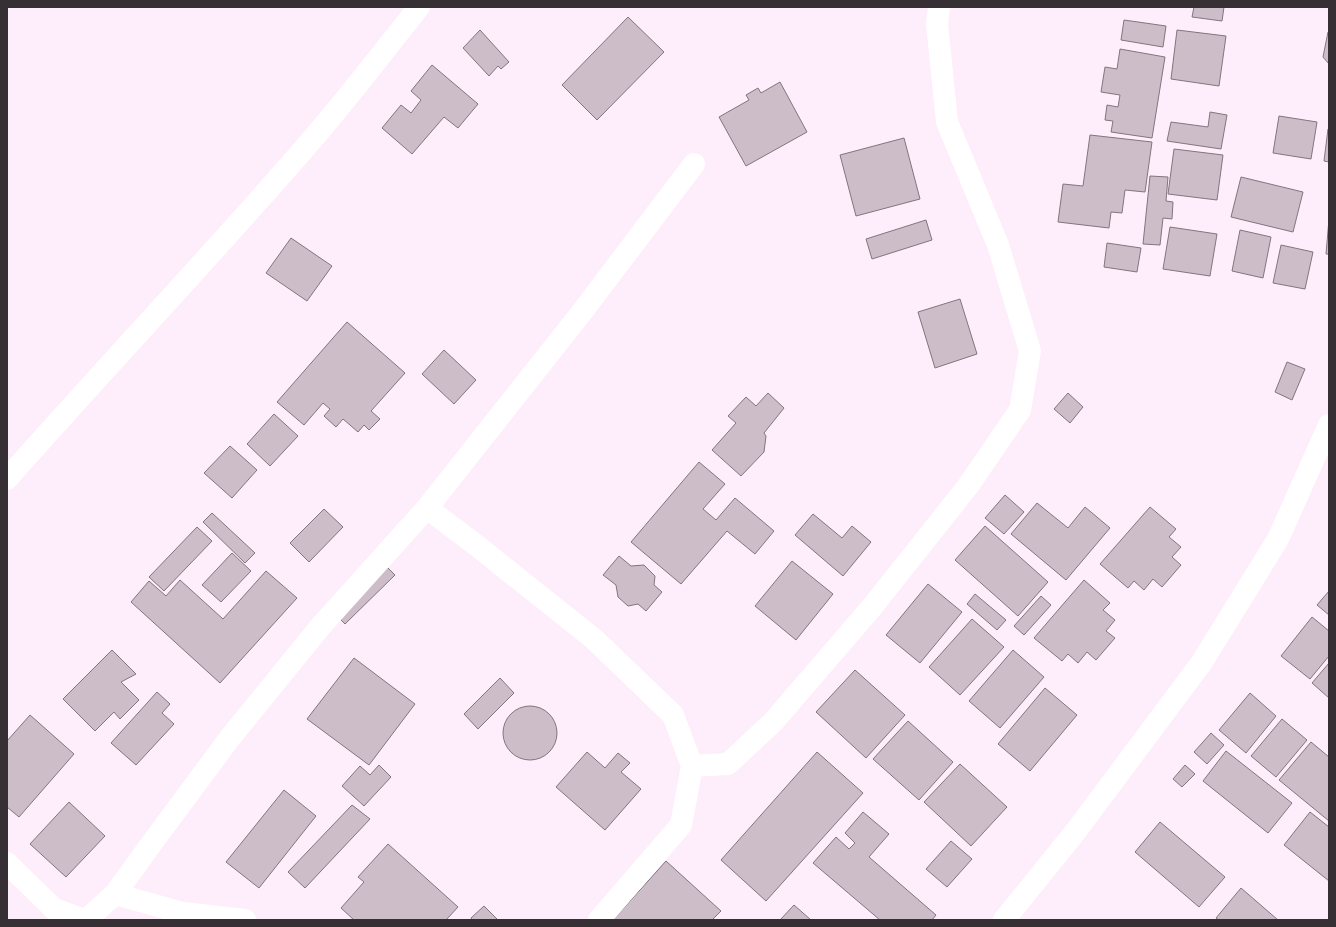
<svg xmlns="http://www.w3.org/2000/svg" width="1336" height="927" viewBox="0 0 1336 927" font-family="'IBM Plex Serif',serif">
  <style>
    .building { fill: #cdbdc9; stroke: #837480 }
    .lines { fill: none; stroke-linecap: round; stroke-linejoin: round }
    .minor { stroke: #fff; stroke-width: 22 }
  </style>
  <rect width="100%" height="100%" fill="#feedfa"/>
  <path class="building" d="M1194,7H1224L1222,21L1192,17Z
    M628,17L664,52L597,120L562,85Z
    M1124,20L1166,26L1163,47L1121,40Z
    M480,30L509,62L501,69L498,66L489,76L463,48Z
    M1177,30L1226,36L1219,86L1171,79Z
    M1328,32L1329,33V64L1323,57Z
    M1120,49L1165,57L1152,138L1111,132L1113,121L1105,120L1107,105L1118,107L1120,95L1101,92L1105,67L1117,69Z
    M432,65L478,104L458,128L444,117L412,154L382,128L401,105L411,113L421,100L411,91Z
    M780,82L807,132L746,166L719,117L749,100L746,95L758,88L761,93Z
    M1210,112L1227,115L1221,149L1167,141L1171,122L1208,127Z
    M1279,116L1317,122L1311,159L1273,153Z
    M1328,129H1329V162L1324,161Z
    M1090,135L1152,142L1145,192L1125,190L1122,213L1111,212L1109,228L1058,222L1063,184L1083,186Z
    M904,138L920,199L856,216L840,155Z
    M1174,149L1223,155L1217,200L1168,194Z
    M1150,176L1168,177L1166,201L1173,202L1172,219L1163,218L1160,245L1143,244Z
    M1241,177L1303,192L1293,232L1231,217Z
    M1329,219V254H1326Z
    M926,220L932,240L872,259L866,239Z
    M1170,227L1217,234L1210,276L1163,269Z
    M1240,230L1271,237L1263,278L1232,271Z
    M291,238L332,266L307,301L266,273Z
    M1107,243L1141,248L1137,272L1104,267Z
    M1281,245L1313,252L1305,289L1273,283Z
    M960,299L977,354L935,368L918,312Z
    M347,322L405,373L371,411L380,419L369,430L364,425L358,432L343,419L336,427L324,416L330,409L323,403L304,425L277,402Z
    M444,350L476,380L454,404L422,374Z
    M1287,362L1305,369L1292,400L1275,392Z
    M768,393L784,408L764,433L766,436L764,452L741,476L712,450L736,423L728,416L746,397L756,406Z
    M1068,393L1083,407L1070,423L1054,409Z
    M274,414L298,436L270,466L247,444Z
    M230,446L257,470L232,498L204,473Z
    M699,462L725,484L703,509L716,520L735,498L774,531L755,554L727,531L681,584L631,542Z
    M1005,495L1024,512L1004,534L985,518Z
    M1037,503L1068,528L1085,507L1110,528L1066,580L1011,534Z
    M1150,507L1176,529L1169,537L1181,547L1172,557L1181,565L1162,587L1153,579L1144,590L1134,581L1128,588L1100,564Z
    M324,509L343,527L309,562L290,543Z
    M212,513L255,553L245,563L203,522Z
    M813,514L842,538L852,526L871,542L843,576L795,535Z
    M985,526L1048,582L1018,616L955,560Z
    M197,527L212,541L164,591L149,577Z
    M232,553L251,571L221,602L202,585Z
    M619,556L631,566L644,565L655,576L654,585L662,592L646,611L638,604L628,606L618,597L616,585L603,575Z
    M792,561L833,594L796,640L755,606Z
    M384,564L395,575L345,624L334,613Z
    M266,571L297,598L220,683L131,602L149,581L166,596L180,580L223,619Z
    M1084,580L1110,603L1103,610L1115,620L1106,631L1115,638L1096,660L1087,652L1078,663L1068,654L1062,661L1034,638Z
    M928,584L962,612L920,663L886,635Z
    M1329,591V615L1317,605Z
    M975,594L1006,620L997,630L967,604Z
    M1041,596L1051,605L1024,635L1014,626Z
    M1312,617L1329,631V656L1310,679L1281,656Z
    M972,619L1004,647L960,695L929,667Z
    M112,650L136,674L121,682L139,700L120,719L114,712L95,731L63,699Z
    M1013,650L1044,677L1000,728L969,701Z
    M354,658L415,704L369,765L307,719Z
    M1329,663V698L1312,683Z
    M855,670L905,715L866,758L816,712Z
    M500,678L514,693L478,729L464,714Z
    M1045,688L1077,715L1030,771L998,744Z
    M157,692L170,704L162,713L174,724L136,765L111,743Z
    M1250,693L1276,716L1246,753L1219,730Z
    M503 733a27 27 0 1 1 54 0a27 27 0 1 1-54 0Z
    M30,715L74,754L19,817L7,807V741Z
    M1282,719L1307,740L1276,777L1251,756Z
    M908,721L953,762L919,800L873,759Z
    M1211,733L1224,745L1207,764L1194,752Z
    M1311,742L1329,757V821L1279,780Z
    M1226,751L1292,803L1268,833L1203,781Z
    M587,752L605,768L618,753L630,763L621,772L641,789L605,830L556,787Z
    M817,752L863,793L766,901L721,860Z
    M960,764L1007,807L971,846L924,802Z
    M379,765L391,777L364,806L342,786L360,766L370,775Z
    M1185,765L1195,774L1182,787L1173,779Z
    M284,790L316,816L259,888L226,862Z
    M69,802L105,836L66,877L30,844Z
    M352,805L370,819L305,888L288,872Z
    M863,812L889,834L869,857L936,915L932,920H880L813,863L836,837L849,849L855,843L845,833Z
    M1310,812L1329,827V881L1284,845Z
    M1160,822L1225,877L1199,907L1135,852Z
    M951,841L972,859L947,887L926,869Z
    M388,844L458,907L446,920H354L341,908L364,882L358,877Z
    M666,861L721,911L712,920H613Z
    M1241,888L1278,920H1219L1216,918Z
    M794,905L811,920H780Z
    M484,906L498,920H472L471,918Z"/>
  <g class="lines">
    <path class="minor" d="M7,479C107,366 211,256 310,142C348,98 383,52 419,7
      M427,508L582,312L694,164
      M692,766L728,764L773,722L872,607L968,486L1020,410L1030,351L998,245L947,122L937,24L939,7
      M7,863L54,909L85,920
      M115,894L183,913L245,920
      M86,920L115,894L149,847L229,739L320,627L427,508L476,545L594,639L673,715L692,766L681,825L599,920
      M1004,920L1076,831L1202,662L1278,539L1329,425"/>
  </g>
  <rect width="1336" height="927" fill="none" stroke="#363034" stroke-width="16"/>
</svg>
